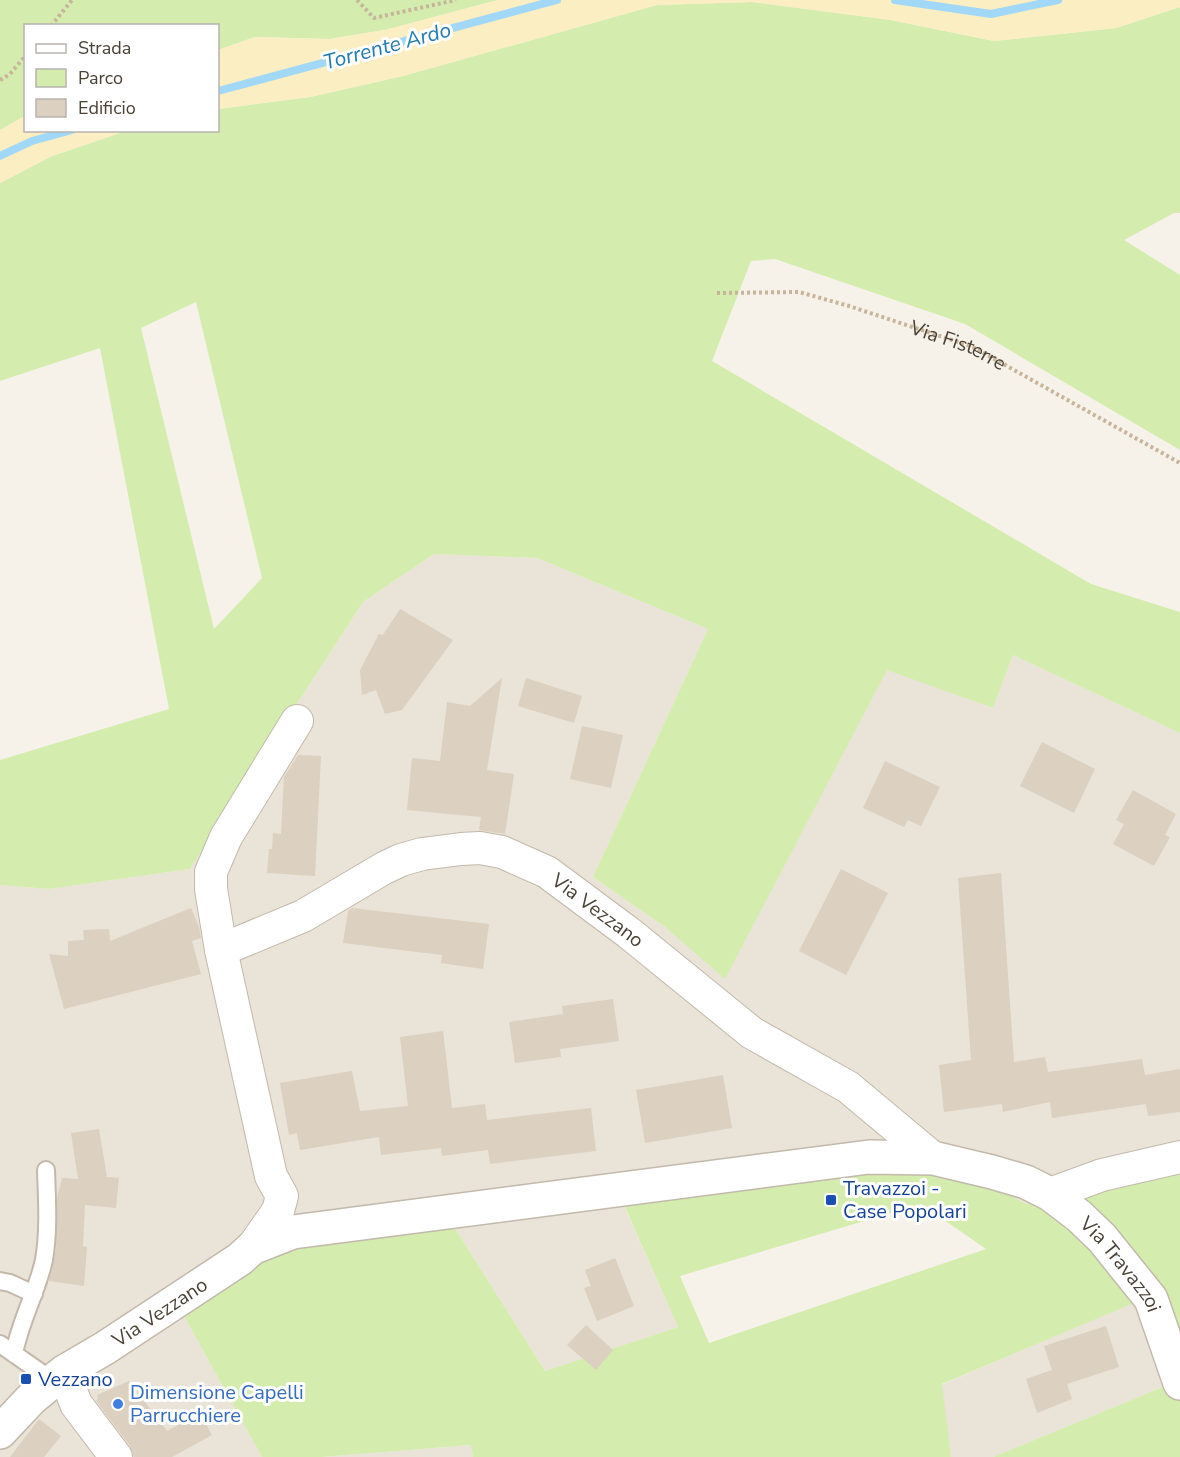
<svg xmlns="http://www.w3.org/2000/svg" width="1180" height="1457" viewBox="0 0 1180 1457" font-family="'Nunito Sans',sans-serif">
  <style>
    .residential { fill: #eae3d7 }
    .green { fill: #d4edaf; fill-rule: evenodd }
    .sand { fill: #fceec3 }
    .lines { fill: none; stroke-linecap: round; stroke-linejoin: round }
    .stream { stroke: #a1d8f7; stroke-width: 8 }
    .building { fill: #dcd0c0 }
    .service-casing { stroke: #c2b9ab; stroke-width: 20 }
    .minor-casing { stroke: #c2b9ab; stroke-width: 34 }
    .tertiary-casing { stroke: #c2b9ab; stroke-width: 36 }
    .path { stroke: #c6b49b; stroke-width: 4; stroke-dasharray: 3 3; stroke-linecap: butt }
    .service { stroke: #fff; stroke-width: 16 }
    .minor { stroke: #fff; stroke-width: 32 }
    .tertiary { stroke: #fff; stroke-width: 33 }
    .transit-dot { fill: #1a4fb4; stroke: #fff; stroke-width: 2 }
    .shop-dot { fill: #3f7fe0; stroke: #fff; stroke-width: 2 }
    .labels { text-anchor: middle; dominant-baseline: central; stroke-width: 6; stroke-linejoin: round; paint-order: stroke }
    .street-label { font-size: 20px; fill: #4b4237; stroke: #fff }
    .transit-label { font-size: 20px; fill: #164399; stroke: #fff; text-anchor: start }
    .shop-label { font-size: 20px; fill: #366cbe; stroke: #fff; text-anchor: start }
    .water-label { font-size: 21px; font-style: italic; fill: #237aaf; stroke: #fff }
  </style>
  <rect width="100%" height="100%" fill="#f6f2e9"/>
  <path class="residential" d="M434,554L537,558L708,629L593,877L665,927L725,978L887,669L993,708L1013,655L1180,733V1174L1027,1204L965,1174L623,1204L678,1327L545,1371L451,1222L179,1307L262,1457H0V885L49,889L190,869L363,602Z
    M1141,1299L1170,1384L993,1457H951L941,1385Z
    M472,1445L473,1457H322Z"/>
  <path class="green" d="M0,0H498L385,30L329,39L255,37L218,50V26H26L25,116L0,130Z
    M752,2L891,20L994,41L1116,28L1180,7V213H1174L1124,240L1180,275V450L965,324L775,259L751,261L712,361L1091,584L1180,612V733L1013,655L993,708L887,670L725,979L665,927L593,877L708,629L537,558L434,554L363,602L190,869L49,889L0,885V760L169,709L100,348L0,381V183L52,156L126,131L218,130V109L310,97L403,76L657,5ZM196,302L262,578L214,629L141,328Z
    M919,1164L965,1174L1027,1204L1180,1174V1457H993L1170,1384L1141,1300L942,1384L951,1457H473L471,1445L322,1457H262L179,1307L278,1251L451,1222L545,1371L678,1327L623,1203ZM921,1204L986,1249L709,1343L680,1276Z"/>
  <path class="sand" d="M498,0H1180V7L1116,28L994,41L891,20L752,2L657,5L403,76L310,97L218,109V50L255,37L329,39L385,30Z
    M25,116L26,130L126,131L52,156L0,183V130Z"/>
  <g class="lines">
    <path class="stream" d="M895,0L991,14L1058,0
      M218,91L557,0
      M0,156L32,141L72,130"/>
  </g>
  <path class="building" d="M400,609L453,640L402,710L385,714L376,690L362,695L360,670L379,634L383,635Z
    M502,678L487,770L514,774L505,834L479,830L481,817L407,810L412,758L440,761L447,702L470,706Z
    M526,678L582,696L574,723L518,706Z
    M582,726L623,735L611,788L570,779Z
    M1042,742L1095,769L1074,813L1020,786Z
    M298,755L321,756L315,876L267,873L269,849H272L273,833L281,834L284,777Z
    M885,761L940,787L921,826L908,820L904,827L863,808Z
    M1133,790L1176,814L1165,835L1170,837L1154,866L1113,844L1124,824L1116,820Z
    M841,869L888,893L846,975L799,951Z
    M1001,873L1014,1062L1045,1057L1048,1072L1142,1059L1145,1075L1180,1069V1112L1148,1116L1146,1104L1052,1118L1050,1102L1003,1112L1002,1104L944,1112L939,1065L971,1060L958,878Z
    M191,908L199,927L201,938L192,941L201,974L64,1009L49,954L68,956V941L84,940L83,930L109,929L110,941Z
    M352,908L489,924L483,969L441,963L442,955L343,943L348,911Z
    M613,999L619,1041L560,1049L561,1057L515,1063L509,1022L563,1014L562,1006Z
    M443,1031L452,1108L485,1104L487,1120L591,1108L596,1151L490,1164L488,1150L442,1156L441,1148L381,1155L379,1137L300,1150L297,1133L289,1135L280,1083L352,1071L360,1111L408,1106L400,1037Z
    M723,1075L732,1128L645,1143L636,1090Z
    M99,1129L107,1177L119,1178L116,1208L85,1205L83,1246L87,1247L84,1286L49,1281L56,1250L57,1198L62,1178L78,1179L71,1133Z
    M615,1258L634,1306L597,1321L584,1288L591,1286L585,1270Z
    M586,1325L613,1350L596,1370L567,1345Z
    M1106,1326L1119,1367L1067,1384L1072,1399L1037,1413L1026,1379L1052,1370L1044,1346Z
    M129,1381L167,1431L200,1413L212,1435L172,1457H134L130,1446L96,1401L98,1399L97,1395Z
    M39,1419L61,1436L44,1457H10Z"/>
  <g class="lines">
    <g class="service-casing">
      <path id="service" d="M0,1281L10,1283L34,1294
        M0,1344L53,1381
        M14,1354C20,1321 37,1292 44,1260C49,1231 47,1199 46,1170"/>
    </g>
    <g class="minor-casing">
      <g id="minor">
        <path id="s2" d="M221,950L303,916L384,868L401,860L422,854L461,849L480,848L502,852L547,872L629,933L752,1033L848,1087L933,1158"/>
        <path d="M1050,1194L1102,1175L1180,1157"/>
        <path d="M252,1248L278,1211L282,1196L271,1176L221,950L211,889V872L226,837L297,721"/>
        <path d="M64,1372L76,1404L116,1457"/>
      </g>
    </g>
    <g class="tertiary-casing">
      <g id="tertiary">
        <path id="s3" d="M0,1432L32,1398L64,1372L105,1348L240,1259L252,1248L293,1232L869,1157L933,1158L992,1172L1026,1182L1050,1194L1079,1216L1102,1238L1151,1299L1180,1383"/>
      </g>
    </g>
    <g class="path">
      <path d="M357,0L374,18L456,0"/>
      <path d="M51,26L72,0"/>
      <path d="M0,80L10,74L26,55"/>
      <path id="s1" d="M717,293L799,292L849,306L973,347L1180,463"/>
    </g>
    <use href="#service" class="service"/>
    <use href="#minor" class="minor"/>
    <use href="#tertiary" class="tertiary"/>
  </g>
  <g class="transit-dot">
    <rect x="825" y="1194" width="12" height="12" rx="3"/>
    <rect x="20" y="1373" width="12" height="12" rx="3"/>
  </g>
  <circle class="shop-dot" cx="118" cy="1404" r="6"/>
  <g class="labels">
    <g class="street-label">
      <text stroke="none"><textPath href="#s1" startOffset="250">Via Fisterre</textPath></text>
      <text stroke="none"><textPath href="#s2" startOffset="417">Via Vezzano</textPath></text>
      <text stroke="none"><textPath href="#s3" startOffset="1226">Via Travazzoi</textPath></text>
      <text stroke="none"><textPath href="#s3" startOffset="201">Via Vezzano</textPath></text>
    </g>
    <g class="transit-label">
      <text x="843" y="1188">Travazzoi -<tspan x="843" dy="23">Case Popolari</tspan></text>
      <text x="38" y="1379">Vezzano</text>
    </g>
    <g class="shop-label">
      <text x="130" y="1392">Dimensione Capelli<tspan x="130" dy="23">Parrucchiere</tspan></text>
    </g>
    <g class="water-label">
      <text transform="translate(387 46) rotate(-15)">Torrente Ardo</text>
    </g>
  </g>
  <rect x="24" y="24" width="195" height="108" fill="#ffffff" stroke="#b7b3af" stroke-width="1.5"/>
  <rect x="36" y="44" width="30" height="9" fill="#ffffff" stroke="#b7b3af" stroke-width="1.5"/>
  <text x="78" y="54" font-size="18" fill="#4b4237">Strada</text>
  <rect x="36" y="69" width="30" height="18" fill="#d4edaf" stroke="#b7b3af" stroke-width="1.5"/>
  <text x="78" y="84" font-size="18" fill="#4b4237">Parco</text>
  <rect x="36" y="99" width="30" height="18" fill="#dcd0c0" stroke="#b7b3af" stroke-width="1.5"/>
  <text x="78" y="114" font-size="18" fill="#4b4237">Edificio</text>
</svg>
